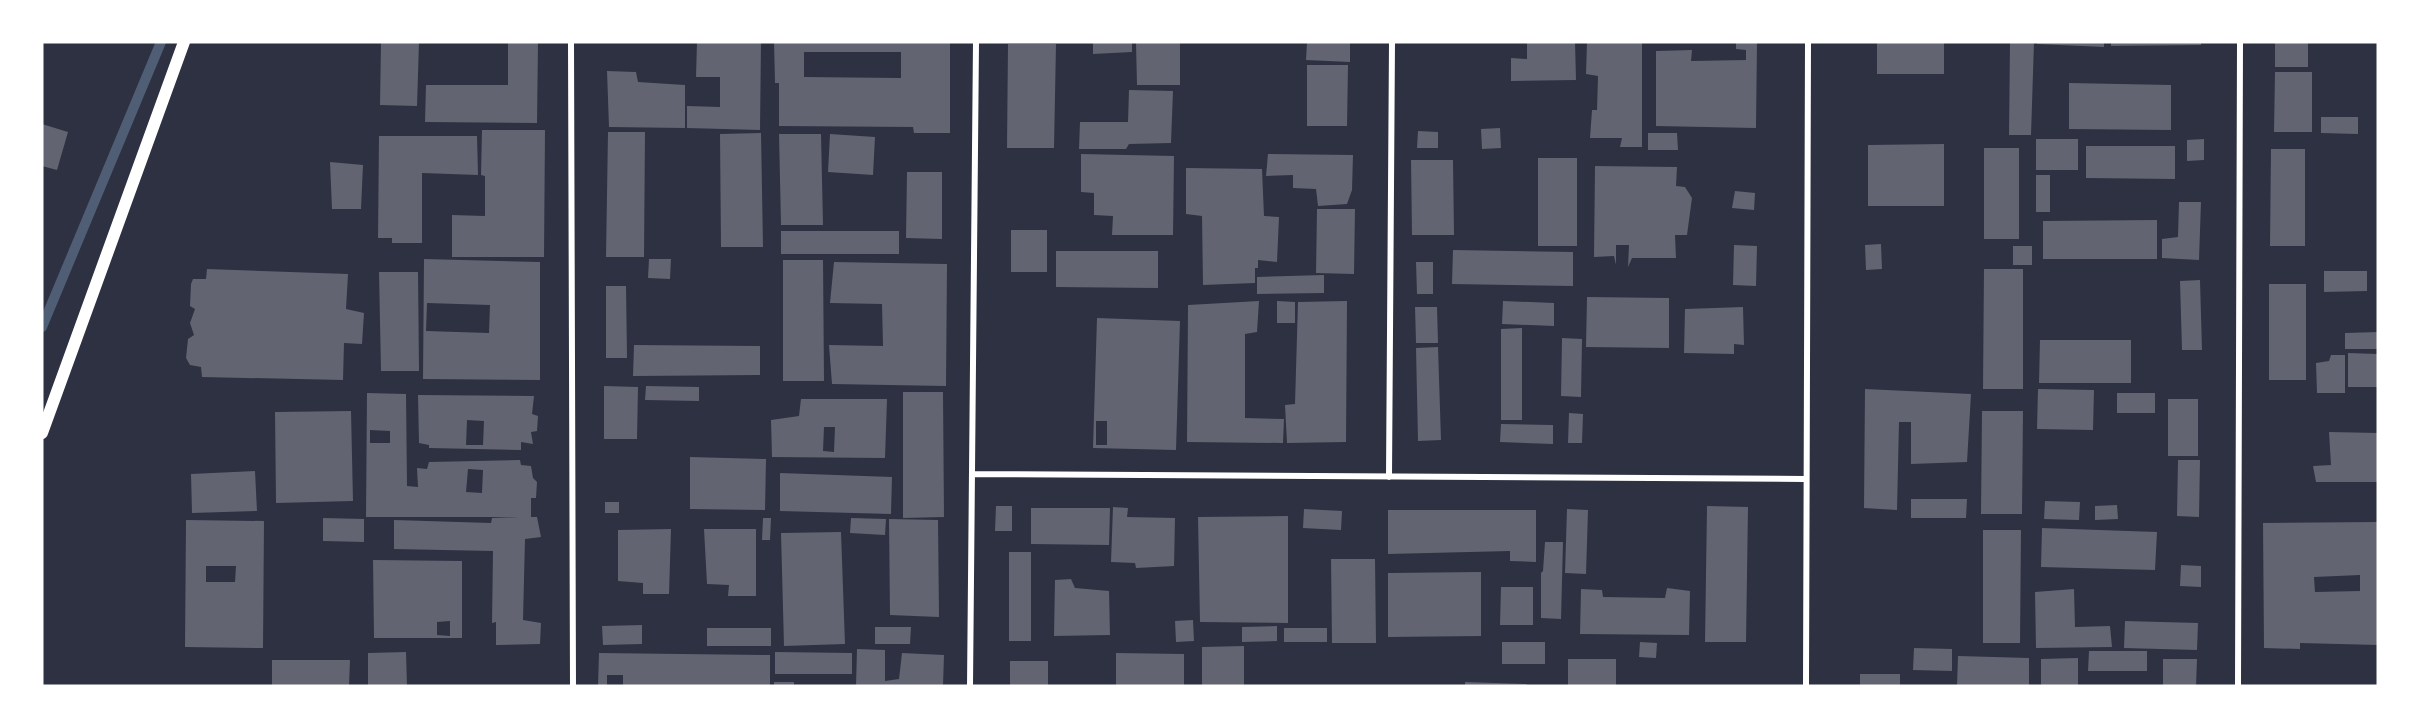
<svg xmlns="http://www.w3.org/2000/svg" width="2420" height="728" viewBox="0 0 2420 728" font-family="Spectral,serif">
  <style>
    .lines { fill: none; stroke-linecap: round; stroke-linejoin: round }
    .stream { stroke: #4f5d75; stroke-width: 10 }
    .building { fill: #626471; fill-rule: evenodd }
    .minor { stroke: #fff; stroke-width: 6 }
    .secondary { stroke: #fff; stroke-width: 12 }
  </style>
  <rect width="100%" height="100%" fill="#2d3142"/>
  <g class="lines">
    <path class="stream" d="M42,327L161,42"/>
  </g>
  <path class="building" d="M381,42H419L417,106L380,105Z
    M508,42H538L537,123L425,122L426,85H508Z
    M697,42H761L760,130L687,128V106L720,107V77H696Z
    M774,42H950V133H914L913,127L779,126V83H775ZM804,52H901V78L804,77Z
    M1093,42H1132V52L1093,54Z
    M1180,42V85H1137L1136,43Z
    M1307,42H1350V62L1306,60Z
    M1527,42H1575L1576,80L1511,81V58L1527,59Z
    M1587,42H1642V147H1620L1622,138H1590L1592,110H1597L1598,76L1586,74Z
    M1736,42H1757L1756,128L1656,126V51L1692,50L1691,61L1746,60V50L1736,49Z
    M1877,42H1944V74H1877Z
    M2010,42H2034L2031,135H2009Z
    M2037,42H2104V47L2037,44Z
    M2111,42H2201V45L2111,46Z
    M2275,42H2308V67H2275Z
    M1008,44H1056L1054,148H1007Z
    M1307,65H1348L1347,126H1307Z
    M607,71L636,72L638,82L685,85V128L609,127Z
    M2275,72H2312V132H2274Z
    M2069,83L2171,85V130L2069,129Z
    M1129,90L1173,91L1171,143L1129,144L1126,149H1079L1080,122H1128Z
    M2321,117H2358V134L2321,133Z
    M42,124L68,132L57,170L42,166Z
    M1500,128L1501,148L1482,149L1481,129Z
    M482,130H545L544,257H452V215L485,216V176L481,175Z
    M1418,131L1438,132V148H1417Z
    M608,132H645L644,257H606Z
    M761,133L763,247H721L720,134Z
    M1648,133H1677L1678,150H1648Z
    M779,134H821L823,225H781Z
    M830,134L875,137L873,175L828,172Z
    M379,136H477L478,175L422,173V243H392V238H378Z
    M2036,139H2078V170H2036Z
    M2204,139V160L2187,161V140Z
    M1944,144V206H1868V145Z
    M2086,146H2175V179L2086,178Z
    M1984,148H2019V239H1984Z
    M2271,149H2305V246H2270Z
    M1081,154L1174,156L1173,235H1112L1113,216L1094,215V193L1081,192Z
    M1268,154L1353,155L1352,190L1347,204L1318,206L1316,189L1293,188V175L1266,176Z
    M1538,158H1577V246H1538Z
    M1411,160H1453L1454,235H1412Z
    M330,162L363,165L361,209H332Z
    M1595,166L1677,167L1676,186L1685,187L1692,198L1687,235H1675L1676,258H1632L1628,267L1629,245H1616V265L1614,256L1594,257Z
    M1186,168L1262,169L1264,216L1279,217L1277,262L1258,260V268H1255V283L1203,285L1202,216L1186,214Z
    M907,172H942V239L906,238Z
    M2036,175H2050V212H2036Z
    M1735,191L1755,193L1754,210L1732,208Z
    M2179,202H2201L2199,260L2162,258V239L2178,237Z
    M1317,209H1355L1354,274L1316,273Z
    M2157,220V259H2043V221Z
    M1011,230H1047V272H1011Z
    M781,231H899V254H781Z
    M1881,244L1882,269L1866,270L1865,245Z
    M1734,245L1757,246L1756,286L1733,285Z
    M2013,246H2032V265H2013Z
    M1453,250L1573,252V286L1452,284Z
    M1056,251H1158V288L1056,287Z
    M424,259L540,262V380L423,379ZM427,303L490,305L489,333L426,331Z
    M649,259H671L670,279L648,278Z
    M783,260H823L824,381H783Z
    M834,262L947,264L946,386L832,384L829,345L883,346L882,304L830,303Z
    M1416,262H1433V294H1417Z
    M207,269L348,274L346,309L364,313L362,344L344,343L343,380L202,377L201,367L190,365L186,358L188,339L194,335L190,323L195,309L190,306L191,284L193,279H206Z
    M1984,269H2023V389H1983Z
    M2324,271H2367V291L2324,292Z
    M379,272H418L419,371H381Z
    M1324,275V293L1257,294V277Z
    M2200,280L2202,350H2182L2180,281Z
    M2269,284H2306V380H2269Z
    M606,286H626L627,358H606Z
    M1587,297L1669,298V348L1586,347Z
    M1259,301L1257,332L1245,334V418L1284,419L1283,443L1187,442L1188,305Z
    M1277,301L1295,302V323H1277Z
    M1347,301L1346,442L1287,443L1285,405L1295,404L1298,302Z
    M1503,301L1554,303V326L1502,324Z
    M1415,307H1437L1438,343H1416Z
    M1743,307L1744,345L1734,344V354L1684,353L1685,309Z
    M1097,318L1180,321L1176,450L1093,448ZM1096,421H1107V445H1096Z
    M1522,328V420H1501V329Z
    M2378,332V349H2345V333Z
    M1562,338L1582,339L1581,397L1561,396Z
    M2040,340H2131V383H2039Z
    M634,345L760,346V375L633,376Z
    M1438,347L1441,440L1418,441L1416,348Z
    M2348,353L2378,354V387H2348Z
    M2331,355H2345V393H2317L2316,363L2329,361Z
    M604,386L638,387L637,439H604Z
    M646,386L699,387V401L645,400Z
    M1865,389L1971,394L1967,462L1911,464V422H1899L1897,510L1864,508Z
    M2038,389L2094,390L2093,430L2037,429Z
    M903,392H943L944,517L903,518Z
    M367,393L406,394L407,486L418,487L417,468L427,469L429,462L520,460L521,465L531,466L533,478L537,482L536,498H531V517H537L541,537L525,539L523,620L541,623L540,644L496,645V622L492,623L493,551L394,549V520L491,523L492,518L519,517H366ZM370,430L390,431V443H370ZM468,469L483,470L482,493L466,492Z
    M2117,393H2155V413H2117Z
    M418,395L534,396L532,414L538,416L537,431L531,432L533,444L521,442V450L429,448V445L419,443ZM467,420L484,421L483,445H466Z
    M801,399H887L885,458L772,457L771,420L799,416ZM824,427H835L834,452L823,451Z
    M2168,399H2198V456H2168Z
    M351,411L353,501L276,503L275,412Z
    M1982,411H2023L2022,514H1981Z
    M1569,413L1583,414L1582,443H1568Z
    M1501,424L1553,425V444L1500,442Z
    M2329,432L2378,433V482H2316L2313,466L2331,465Z
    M690,457L766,459L765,510L690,509Z
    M2178,460H2200L2199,517L2177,516Z
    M255,471L257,511L192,513L191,474Z
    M780,473L892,477L891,514L780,511Z
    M1911,499H1967L1966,518H1911Z
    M2045,501L2080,502L2079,520L2044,519Z
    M605,502H619V513H605Z
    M2117,505L2118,519L2095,520V506Z
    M996,506H1012V531H995Z
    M1707,506L1748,507L1746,642H1705Z
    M1113,507L1128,508L1127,517L1175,518L1174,566L1136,568L1135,563L1111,562Z
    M1031,508H1110L1109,545L1031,544Z
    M1304,509L1342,511L1341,530L1303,528Z
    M1567,509L1588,510L1586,574L1565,573Z
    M1388,510H1536V562L1510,561V551L1388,554Z
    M1288,516V623L1200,622L1198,517Z
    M323,518L364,519V542L323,541Z
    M763,518H771L770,540H762Z
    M851,518L886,519L885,535L850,533Z
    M889,519L938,520L939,617L890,615Z
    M186,520L264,521L263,648L185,647ZM206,566H236L235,582H206Z
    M2378,522V645L2300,643V649L2264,648L2263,523ZM2360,575V591L2315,592L2314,577Z
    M2042,528L2157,532L2155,570L2041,567Z
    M671,529L669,594H643V583L618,581V530Z
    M704,529H756V596H728L729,585L707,584Z
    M1983,530H2021L2020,643H1983Z
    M841,532L845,644L784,646L781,533Z
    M1545,542H1563L1561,619L1541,618V573L1543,571Z
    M1009,552H1031V641H1009Z
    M1331,559H1375L1376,643H1332Z
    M373,560L462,561V638H374ZM450,621V636L437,635V622Z
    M2181,565L2201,566V587L2180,586Z
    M1481,572V636L1388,637V573Z
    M1071,579L1075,588L1109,591L1110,635L1054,636L1055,580Z
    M1501,587H1533V625H1500Z
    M1667,588L1690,591L1689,635L1580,634L1581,589L1602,590L1603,597L1665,598Z
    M2074,589L2075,627L2110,626L2112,647L2036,648L2035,592Z
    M1193,620L1194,641L1176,642L1175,621Z
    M2125,621L2198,623L2197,650L2124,648Z
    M642,625V644L603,645L602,626Z
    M1277,626V641L1242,642V627Z
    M875,627H911L910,644H875Z
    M707,628H771V646H707Z
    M1284,628H1327V642H1284Z
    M1502,642H1545V664H1502Z
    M1640,642L1657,643L1656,658L1639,657Z
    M1244,646V686H1202V647Z
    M1914,648L1952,649V671L1913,670Z
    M857,649L885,650V681L899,679L902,653L944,655L943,686H856Z
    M2089,651H2147V671H2088Z
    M406,652L407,686H368V653Z
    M775,652L852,653V674H775Z
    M599,653L770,655V686H623V675H607V686H598Z
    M1116,653L1184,654V686H1116Z
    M1958,656L2029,658V686H1957Z
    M2078,658V686H2041V659Z
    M1568,659H1616V686H1568Z
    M2163,659H2197L2196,686H2163Z
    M272,660H350L349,686H272Z
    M1010,661H1048V686H1010Z
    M1860,674H1900V686H1860Z
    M774,682H794V686H774Z
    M1465,682L1527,684L1526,686H1465Z"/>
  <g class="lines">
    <path class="minor" d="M571,42L573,686
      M973,474L1805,479
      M1389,477L1392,42
      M970,686L976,42
      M1806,686L1808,42
      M2238,686L2240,42"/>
    <path class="secondary" d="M42,433L184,42"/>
  </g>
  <rect width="2420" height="728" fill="none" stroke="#ffffff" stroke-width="87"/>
</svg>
